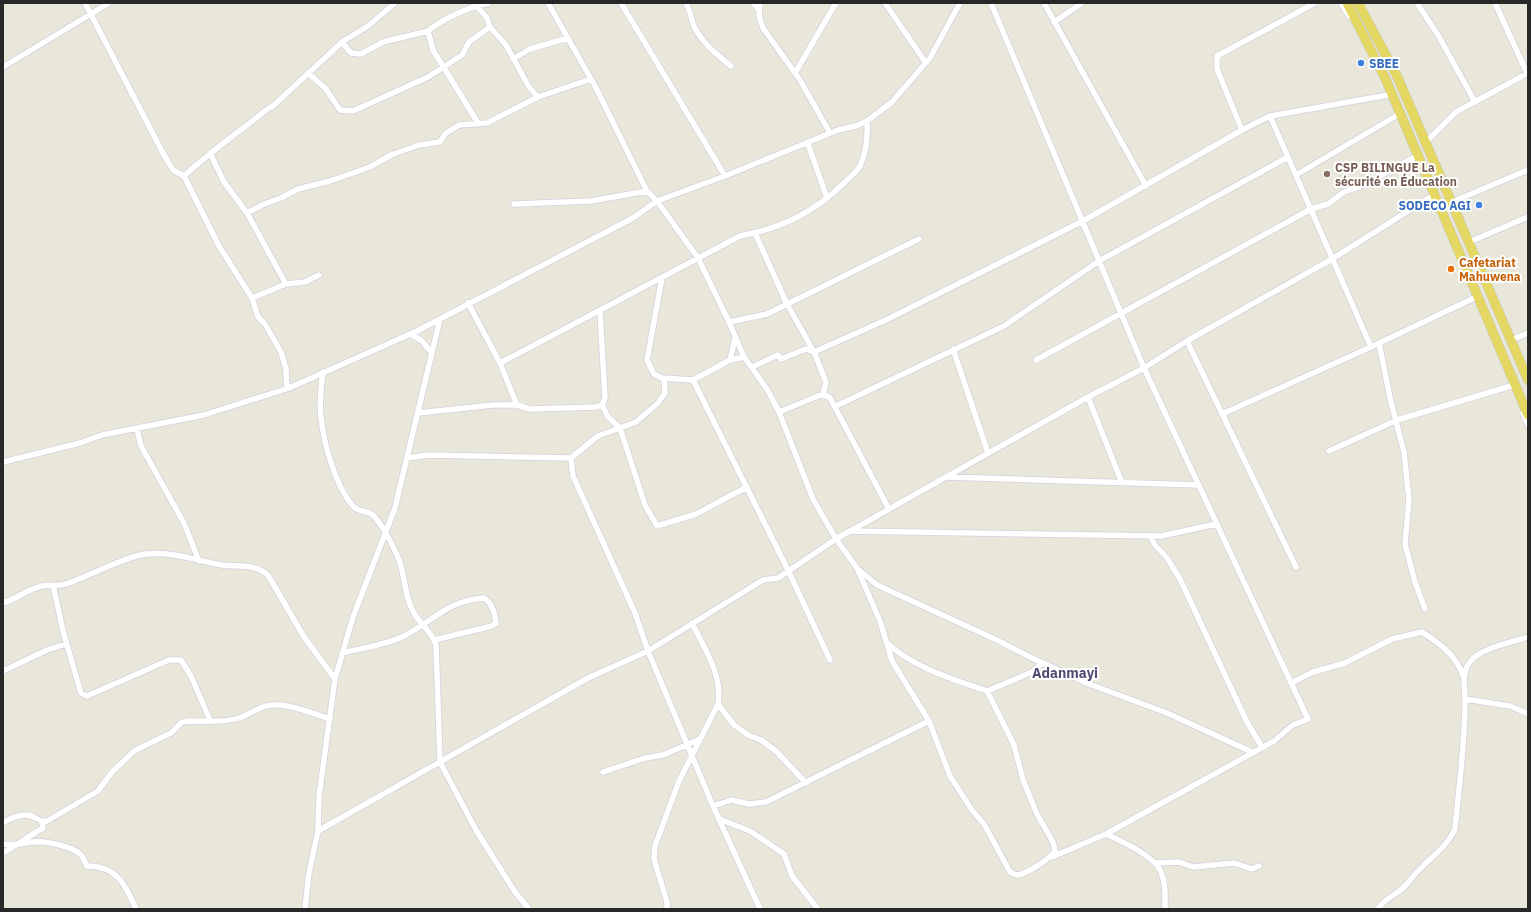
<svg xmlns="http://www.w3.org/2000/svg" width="1531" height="912" viewBox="0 0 1531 912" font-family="'IBM Plex Sans',sans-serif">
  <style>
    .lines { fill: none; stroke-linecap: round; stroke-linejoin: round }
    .minor-casing { stroke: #d2d0df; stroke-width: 7 }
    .trunk-casing { stroke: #c7c7c7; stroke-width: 10 }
    .minor { stroke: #fff; stroke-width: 5.5 }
    .trunk { stroke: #e4d862; stroke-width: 9 }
    .shop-dot { fill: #3f7fe0; stroke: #fff; stroke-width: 1.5 }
    .education-dot { fill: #8d6e63; stroke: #fff; stroke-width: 1.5 }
    .food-dot { fill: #e8710a; stroke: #fff; stroke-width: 1.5 }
    .labels { text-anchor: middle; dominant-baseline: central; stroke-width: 4; stroke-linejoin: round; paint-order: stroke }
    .shop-label { font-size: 12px; font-weight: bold; fill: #366cbe; stroke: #fff; text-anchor: start }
    .education-label { font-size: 12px; font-weight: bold; fill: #785e54; stroke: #fff; text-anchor: start }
    .food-label { font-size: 12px; font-weight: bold; fill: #c56008; stroke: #fff; text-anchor: start }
    .quarter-label { font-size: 14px; font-weight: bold; fill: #524c74; stroke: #fff }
  </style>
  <rect width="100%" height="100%" fill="#e9e7da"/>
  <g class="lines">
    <g class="minor-casing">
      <path id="minor" d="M85,3L164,155L173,170L184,176C205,157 227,140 250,123C258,117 264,110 273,106L342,42L368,26L395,3
        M474,3L487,18L490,27L506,45L529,87L538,97
        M548,3L595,86L647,191L657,201L698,258L729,322L744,357L767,389L779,412L813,499L836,539L857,568L880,621L892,661L929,721L950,776L972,810L984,824L1010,872C1011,873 1015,874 1016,875C1026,875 1051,858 1055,851L1053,842L1037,814L1023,780L1014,745L987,691C953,679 914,668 887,643
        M621,3L725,176
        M686,3C690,10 691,17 693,24C700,41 717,55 731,66
        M753,3L759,10
        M760,3L759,16L763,28L800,80L830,133
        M885,3L926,63
        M991,3L1144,368L1308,719L1293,725L1274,741L1106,834L1052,857
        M1044,3L1146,186
        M1341,3L1349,16
        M1417,3L1438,35L1475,102
        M1495,3L1527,73
        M1054,22L1082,3
        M428,31C444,18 469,7 489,3
        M342,42L351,53L361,54L383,42L428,31L433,50L478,123
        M513,59L530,49L568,38
        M3,67L109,3
        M308,73L326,89L340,110L353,111L428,77L462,55L469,42L490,27
        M795,73L836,3
        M1270,116L1371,347
        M1242,130L1217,69V56L1315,3
        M1426,142L1456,112L1528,73
        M808,144L827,198
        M210,153L224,182L247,213L286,284
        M1296,175L1396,116
        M184,176L219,246L252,298L258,317L265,324L281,352L286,369L287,388
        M1452,202L1528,170
        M514,204L591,201L647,191
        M247,213L262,205L281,198L298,189L330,181L370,167L391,155L419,145L440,142L445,134L459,125L487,123L538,97L591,79
        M755,233L787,304L814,352L826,382L823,394
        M1469,242L1528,217
        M662,278L647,360L654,374L662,378L693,380L730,360L744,357
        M252,298L286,284L305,282L319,275
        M468,303L500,363L517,405
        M729,322L767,314L919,239
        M410,334L421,340L431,352
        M1511,340L1528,333
        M1187,341L1296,567
        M1379,343L1391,402L1404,452L1409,499L1405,544L1415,582L1425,609
        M953,349L988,453
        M730,360L735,338
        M1036,360L1311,209L1328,204L1344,192L1359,187L1415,157
        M500,363L740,236C782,228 815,212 845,182C850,177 857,172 860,166C867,151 868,137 867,121
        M752,367L778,355L781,359L806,349L814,352L888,319L1083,221L1242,130L1270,116L1388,95
        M323,372C321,387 319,403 321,418C324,444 336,489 355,508C360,512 369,511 374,516C382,525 392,544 397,555C406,574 403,595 414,613C421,625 432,632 436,645L440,762L476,830L515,892L529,909
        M693,380L788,570L830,660
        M1088,397L1122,483
        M602,405L608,417L620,428L645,505L657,526L696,514L747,487
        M836,406L1004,326L1099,261L1288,157
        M779,412L823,394L830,398L889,509
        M418,413L493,405H517L530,409L596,407L602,405L605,398L600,311
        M1523,413L1528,425
        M1222,414L1371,347L1474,298
        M137,429L141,446L184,523L199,561
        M1329,451L1397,420L1511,386
        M407,458L429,455L571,458L598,436L636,422L658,403L665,393L664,378
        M571,458L573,476L635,613L648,651L713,806L760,909
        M3,462L80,443L102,435L204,415L289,388L417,331L633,218L657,201L725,176L838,130L856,126L867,121L892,102L930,58L960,3
        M947,477L1199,485
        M849,531L1161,536L1216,524
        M1150,536L1155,545L1167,558L1180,579L1247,722L1262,747
        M859,570L877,585L999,641L1032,658L1089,684L1167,713L1252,752
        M53,585L63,631L81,693L87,696L169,660H181L191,676L210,720
        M3,603C17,599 28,589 42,586C51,584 60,587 69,583C91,575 124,557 146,554C171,551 198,561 222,565C239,567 254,563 268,575L304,637L335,679
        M342,653C362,648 386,645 404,636C435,620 446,601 484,598C492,603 495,613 496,623L492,626L434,640
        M3,671L47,650L66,644
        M1291,683L1313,672L1345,663L1392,639L1422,632C1442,645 1456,655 1464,678
        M987,691L1032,672L1042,663
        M1465,699L1510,706L1528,714
        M718,704L734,725L748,735L761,740L777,752L806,783
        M603,772L645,758L663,755L700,739
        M713,806L732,800L749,804L766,802L929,721
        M719,819L750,831L784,854L792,876L818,909
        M3,823C11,818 22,813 32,816C38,819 40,822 47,821L98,791L112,772L134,751L171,733L181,723L187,721C203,721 223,723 239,718C252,714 262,703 279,705C296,706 314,714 330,719
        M318,831L588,678L648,651L763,580L778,578L836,539L1088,397L1144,368L1187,341L1332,259L1432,196
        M1106,834C1121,841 1155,856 1161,872C1166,884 1165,896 1165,909
        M3,844C16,846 21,843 34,842C46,841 72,846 81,855C83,857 85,862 87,866C117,866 125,884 136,909
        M3,853C17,845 29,836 43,828L42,822
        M1156,863L1179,862L1193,867L1234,863L1252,869L1259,866
        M305,909L309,873L318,831L319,796L335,679L353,617L395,508L440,319
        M667,909V902L654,859L655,846L679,781L718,704C723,675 704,648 692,623
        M1378,909C1384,899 1396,895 1404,887C1411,880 1416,872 1423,866C1435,854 1448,845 1455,829C1459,786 1465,744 1465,701C1465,688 1461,673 1470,662C1480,648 1512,642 1528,637"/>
    </g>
    <g class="trunk-casing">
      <path id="trunk" d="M1347,3L1386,80L1528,415
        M1358,3L1397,76L1528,380"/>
    </g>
    <use href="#minor" class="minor"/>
    <use href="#trunk" class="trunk"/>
  </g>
  <g class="shop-dot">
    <circle cx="1361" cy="63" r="4"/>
    <circle cx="1479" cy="205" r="4"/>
  </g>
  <circle class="education-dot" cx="1327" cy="174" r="4"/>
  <circle class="food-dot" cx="1451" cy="269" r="4"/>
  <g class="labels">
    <g class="shop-label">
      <text x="1369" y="63">SBEE</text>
      <text x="1471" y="205" text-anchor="end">SODECO AGI</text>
    </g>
    <g class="education-label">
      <text x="1335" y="167">CSP BILINGUE La<tspan x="1335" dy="14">sécurité en Éducation</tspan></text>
    </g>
    <g class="food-label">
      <text x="1459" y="262">Cafetariat<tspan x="1459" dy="14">Mahuwena</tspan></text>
    </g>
    <g class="quarter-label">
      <text x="1065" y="673">Adanmayi</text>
    </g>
  </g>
  <rect width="1531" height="912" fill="none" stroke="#282828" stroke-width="8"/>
</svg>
